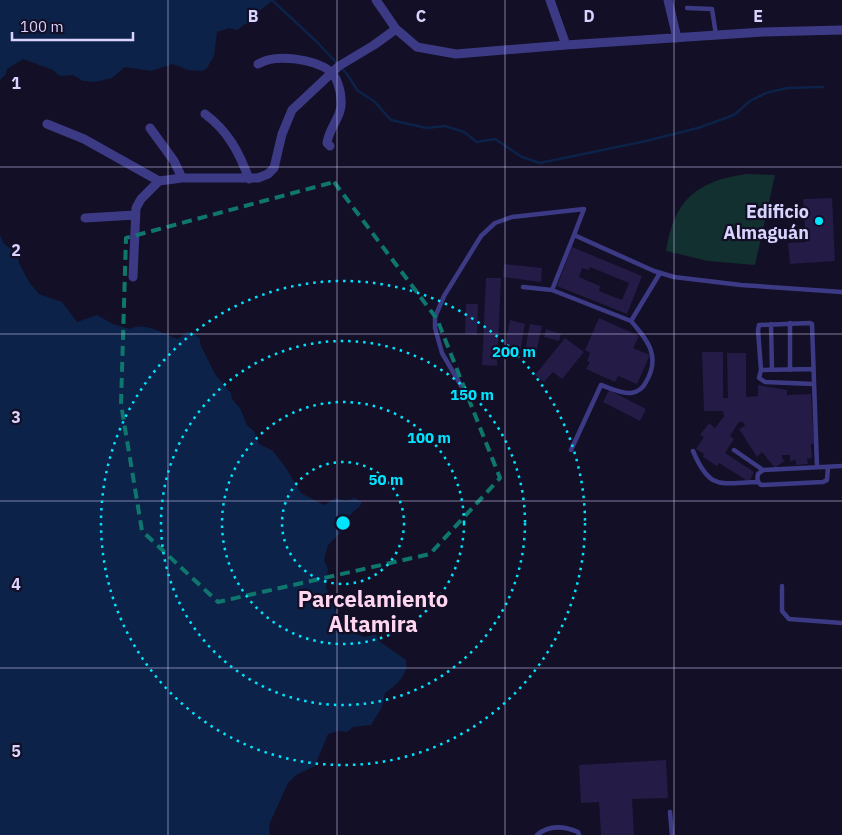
<svg xmlns="http://www.w3.org/2000/svg" width="842" height="835" viewBox="0 0 842 835" font-family="'IBM Plex Sans',sans-serif">
  <style>
    .green { fill: #12302f }
    .water { fill: #0c2248 }
    .lines { fill: none; stroke-linecap: round; stroke-linejoin: round }
    .stream { stroke: #0c2248; stroke-width: 2.5 }
    .building { fill: #241b47; fill-rule: evenodd }
    .service { stroke: #3d3a85; stroke-width: 4.5 }
    .minor { stroke: #3d3a85; stroke-width: 9 }
    .marked { fill: none; stroke: #0f766e; stroke-width: 4; stroke-dasharray: 10 6; stroke-linejoin: round }
    .grid { fill: none; stroke: #d9d4ff; stroke-width: 1; stroke-opacity: 0.55 }
    .ring { fill: none; stroke: #00e5ff; stroke-width: 2.5; stroke-dasharray: 2.5 5 }
    .poi-dot { fill: #00e5ff; stroke: #130f26; stroke-width: 2 }
    .labels { text-anchor: middle; dominant-baseline: central; stroke-width: 4.5; stroke-linejoin: round; paint-order: stroke }
    .poi-label { font-size: 18px; font-weight: bold; fill: #d9d4ff; stroke: #130f26; text-anchor: end }
    .district-label { font-size: 22px; font-weight: bold; fill: #ffd6f0; stroke: #130f26 }
    .grid-label { font-size: 16px; text-anchor: middle; font-weight: bold; fill: #d9d4ff; stroke: #130f26; stroke-width: 4.5; stroke-linejoin: round; paint-order: stroke }
    .centre { fill: #00e5ff; stroke: #130f26; stroke-width: 2.5 }
    .ring-label { font-size: 15px; text-anchor: middle; font-weight: bold; fill: #00e5ff; stroke: #130f26; stroke-width: 4.5; stroke-linejoin: round; paint-order: stroke }
  </style>
  <rect width="100%" height="100%" fill="#130f26"/>
  <path class="green" d="M747,174L775,175L755,265L708,261L666,251C674,200 696,181 747,174Z"/>
  <path class="water" d="M0,0H273L258,12L256,24H245L237,30L229,28L217,32L214,56L207,68L202,71L188,70L173,64L151,71L125,67L112,78L95,82L83,81L73,75L60,76L53,70L23,59L7,69L6,74L0,80Z
    M0,235L4,244L18,254L19,263L29,282L39,294L62,302L77,322L97,315L113,324L130,329C145,321 163,334 178,339L187,332H192L200,339V344L215,374L231,393L232,399L240,408L247,425L254,431L259,444L273,451L286,468L301,493L324,505L335,498L346,501L354,498L362,502L360,506L340,524L342,531L328,545L324,560L328,569L326,587L336,612L350,632L365,637L376,634L379,641L406,660C409,674 396,686 385,693L382,707L371,725L353,727L347,732L338,731L328,734L315,766L296,775L288,783L269,825L270,835H0Z"/>
  <g class="lines">
    <path class="stream" d="M272,0L317,42L347,74L358,91L374,101L391,120L426,128L445,126L464,132L477,142L495,139L522,157L540,163L646,141L698,128L734,115L750,101L766,93L787,88L823,87"/>
  </g>
  <path class="building" d="M832,198L835,261L790,264L788,243L806,242L803,199Z
    M572,247L642,276L627,314L557,286ZM590,267L629,283L622,300L599,291L600,286L579,277L582,268L589,270Z
    M504,264L542,268L541,282L503,277Z
    M486,278H501L497,366L482,365Z
    M466,304H478L477,335L465,334Z
    M599,318L639,336L633,348L650,355L637,384L618,376L615,382L586,369L590,362L587,361L590,353L585,350Z
    M510,320L525,324L519,359L503,355Z
    M530,324L542,326L536,353L525,350Z
    M546,329L561,334L559,341L544,337Z
    M565,338L584,352L562,379L553,372L544,382L535,375Z
    M702,352H723V398H728L727,353H746V397L758,396V385L787,390V395L811,394L814,444H811L812,458L807,459L808,464L796,465V460L790,461V455H781L784,461L775,468L762,452L757,457L739,429L745,426L743,422H739L730,436L734,439L725,453L754,472L749,482L719,463L717,466L703,457L704,454L696,449L704,437L700,435L709,423L715,428L724,416L723,411H704Z
    M609,390L646,409L640,421L603,402Z
    M666,760L668,798L632,799L634,835H601L599,802L581,803L579,765Z"/>
  <g class="lines">
    <path class="service" d="M687,8L712,9L716,35
      M523,287L552,290L631,321L660,273
      M552,290L574,235L654,271L674,277L741,285L842,292
      M790,323V370
      M771,324L772,370
      M813,369L761,370L759,378L765,382L814,384
      M761,370L758,330L759,325L810,323L812,324L817,467
      M463,389L442,353L435,328V317L444,296L481,236L495,223L512,217L584,209L574,235
      M571,450L601,385C610,388 622,394 631,393C638,392 643,388 646,382C661,356 648,341 631,321
      M734,450L763,470L842,466
      M693,451C710,491 720,483 758,482
      M763,470L758,474C757,479 757,482 761,485L823,482L827,480L828,467
      M782,586V611L789,619L842,623
      M670,812L672,835
      M537,835C549,825 564,826 578,832L579,835"/>
    <path class="minor" d="M376,0L396,29L417,47L456,54L566,45L763,32L842,30
      M550,0L566,45
      M668,0L677,38
      M258,64C275,53 314,59 330,71C337,76 341,92 341,100C343,116 329,127 327,143L330,146
      M205,114C228,131 239,152 249,179
      M47,124L84,139L159,181L182,178H258L268,174L274,168L282,134L292,110L339,66L374,45L396,29
      M150,128L174,161L182,178
      M85,218L135,215
      M133,277L136,208L141,199L159,181"/>
  </g>
  <path class="marked" d="M334,182L437,319L500,478L430,554L218,602L142,531L121,404L126,238Z"/>
  <path class="grid" d="M168,0V835M337,0V835M505,0V835M674,0V835M0,167H842M0,334H842M0,501H842M0,668H842"/>
  <g class="ring">
    <circle cx="343" cy="523" r="61"/>
    <circle cx="343" cy="523" r="121"/>
    <circle cx="343" cy="523" r="182"/>
    <circle cx="343" cy="523" r="242"/>
  </g>
  <circle class="poi-dot" cx="819" cy="221" r="5"/>
  <g class="labels">
    <g class="poi-label">
      <text x="809" y="211">Edificio<tspan x="809" dy="21">Almaguán</tspan></text>
    </g>
    <g class="district-label">
      <text x="373" y="598">Parcelamiento<tspan x="373" dy="25">Altamira</tspan></text>
    </g>
  </g>
  <g class="grid-label">
    <text x="253" y="22">B</text>
    <text x="421" y="22">C</text>
    <text x="589" y="22">D</text>
    <text x="758" y="22">E</text>
    <text x="16" y="89">1</text>
    <text x="16" y="256">2</text>
    <text x="16" y="423">3</text>
    <text x="16" y="590">4</text>
    <text x="16" y="757">5</text>
  </g>
  <circle cx="343" cy="523" r="8" class="centre"/>
  <g class="ring-label">
    <text x="514" y="357">200 m</text>
    <text x="472" y="400">150 m</text>
    <text x="429" y="443">100 m</text>
    <text x="386" y="485">50 m</text>
  </g>
  <path d="M12 32v8h121v-8" fill="none" stroke="#d9d4ff" stroke-width="2.5"/>
  <text x="20" y="32" font-size="15" fill="#d9d4ff" stroke="#130f26" stroke-width="4" paint-order="stroke">100 m</text>
</svg>
